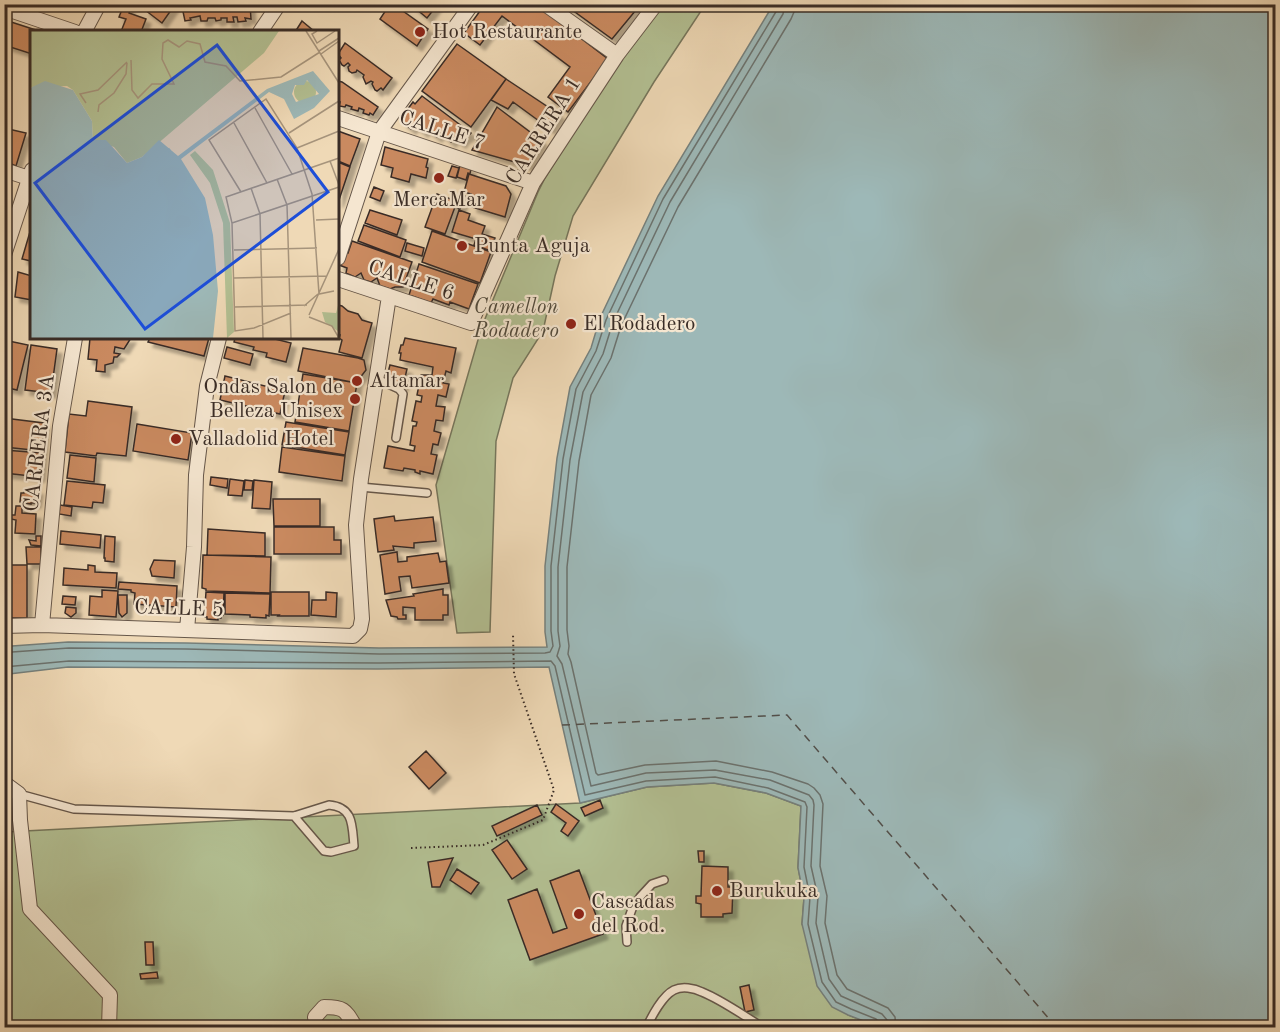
<svg xmlns="http://www.w3.org/2000/svg" width="1280" height="1032" viewBox="0 0 1280 1032" font-family="'Old Standard TT',serif">
  <style>
    .green { fill: #b3c093; stroke: #76765c; stroke-width: 1.5 }
    .water { fill: #9db8b7; stroke: #75807d; stroke-width: 1.5 }
    .lines { fill: none; stroke-linecap: round; stroke-linejoin: round }
    .shore { stroke: #6b726e; stroke-width: 1.5 }
    .ferry { stroke: #524f4a; stroke-width: 1.5; stroke-dasharray: 8 6; stroke-linecap: butt }
    .building { fill: #ca8a61; stroke: #392c26; stroke-width: 1.5; filter: url(#shadow) }
    .service-casing { stroke: #66574a; stroke-width: 10 }
    .minor-casing { stroke: #66574a; stroke-width: 16 }
    .path { stroke: #392c26; stroke-width: 2; stroke-dasharray: 1.5 3; stroke-linecap: butt }
    .service { stroke: #f5e6d0; stroke-width: 7 }
    .minor { stroke: #f5e6d0; stroke-width: 14 }
    .poi-dot { fill: #8f2418; stroke: #f5e6d0; stroke-width: 2 }
    .labels { text-anchor: middle; dominant-baseline: central; stroke-width: 4.5; stroke-linejoin: round; paint-order: stroke }
    .poi-label { font-size: 21px; fill: #392c26; stroke: #f5e6d0; text-anchor: start }
    .street-label { font-size: 21px; fill: #392c26; stroke: #f5e6d0 }
    .park-label { font-size: 21px; font-style: italic; fill: #514a3c; stroke: #f5e6d0 }
    .inset-river { fill: none; stroke: #9db8b7; stroke-width: 3 }
    .inset-road { fill: none; stroke: #a6947c; stroke-width: 1.5 }
    .view { fill: #1d4ed8; fill-opacity: 0.15; stroke: #1d4ed8; stroke-width: 3 }
    .inset-edge { fill: none; stroke: #392c26; stroke-width: 3 }
  </style>
  <defs>
    <filter id="shadow"><feDropShadow dx="5" dy="5" stdDeviation="1.5" flood-color="#0004"/></filter>
  </defs>
  <rect width="100%" height="100%" fill="#efd9b6"/>
  <filter id="stains"><feTurbulence type="fractalNoise" baseFrequency=".00333" numOctaves="4"/><feColorMatrix values="0 0 0 0 .2 0 0 0 0 .09 0 0 0 0 .02 0 0 0 .5 -.17"/></filter>
  <radialGradient id="worn" r=".72"><stop offset=".6" stop-color="#630" stop-opacity="0"/><stop offset="1" stop-color="#630" stop-opacity=".3"/></radialGradient>
  <path class="green" d="M662,5H705L654,82L573,216L555,276L543,331L513,378L496,441L490,632L457,633L436,485L482,326L538,192L545,178L620,59Z
    M714,783L766,793L801,806L798,867L804,898L802,924L848,1015L875,1025L873,1028H5V832L580,803L647,787Z"/>
  <path class="water" d="M773,5H1275V1027H873L874,1025L848,1015L832,1007L817,986L802,924L804,898L798,868L801,806L766,793L714,783L647,787L580,803L549,667L378,669L68,667L9,674L5,673V645L12,646L68,642L186,643L379,648L547,647L545,632V566L557,458L570,387L591,348L600,318L658,196Z"/>
  <g class="lines">
    <path class="shore" d="M785,4L783,14L670,202L613,322L603,354L583,392L570,460L558,567V631L560,646L557,656L562,664L591,786L646,773L715,770L770,780L809,795L813,800L814,805L811,866L818,897L816,923L829,979L841,996L882,1014L887,1020V1028
      M794,4V12L791,19L678,207L621,326L611,358L591,395L579,461L567,567V630L569,646L568,654L571,662L596,773L598,775L645,765L716,761L772,772L808,784L814,788L820,795L823,804L820,866L827,896L825,923L837,975L847,989L888,1008L895,1017L896,1028
      M4,651L12,652L69,648L186,649L379,654L545,653L550,652L553,646L551,631V566L563,459L576,389L596,351L606,320L663,199L777,10L778,4
      M4,667L69,661L378,663L551,661L555,666L585,795L646,781L715,777L768,788L805,802L807,807L804,867L810,897L808,924L822,982L836,1002L851,1009L876,1019L879,1022L880,1028"/>
    <path class="ferry" d="M562,725L787,715L1057,1028"/>
  </g>
  <path class="building" d="M146,4H172L174,6L162,23L145,10L149,6Z
    M185,4H250L251,19L245,18L246,21L238,22L237,17H233L234,22H227V18H221V20L216,21L215,18H208L207,21H201L200,16L190,18L191,20L185,21L182,7Z
    M390,4H393L428,29L417,46L380,19Z
    M410,4H438L427,18Z
    M485,4H536L608,59L568,112L548,97L570,67L502,16L480,45L464,33Z
    M564,4H641L612,39Z
    M123,7L130,9L129,13L146,19L141,32H131L122,29L126,19L119,17Z
    M5,20L42,32H32V54L4,45Z
    M302,21L315,32H295Z
    M345,43L392,78L383,90L381,88L377,91L375,90L372,84L373,82L371,81L366,84L363,77L364,75L357,70L356,72L352,73L349,71L348,67L350,65L348,63L344,66L342,65L339,60L341,58L338,54Z
    M457,44L506,79L471,127L422,91Z
    M506,79L560,115L550,129L513,102L508,109L491,100Z
    M338,81L342,82L378,107L373,115L370,113L369,115L363,113L364,110L359,108L358,111L351,109L352,107L346,105L345,107L339,106L340,102H338Z
    M422,96L471,133L467,137L466,136L461,143L454,138L451,142L440,133L437,137L426,129L423,132L414,125L411,129L402,122L404,120L401,118L413,102L415,104Z
    M497,107L542,141L529,166L472,150Z
    M4,128L26,133L16,166L4,161Z
    M338,131L360,139L350,166L338,161Z
    M385,147L428,159L426,167L428,168L426,178L411,174L409,182L391,177L393,168L381,165Z
    M338,162L350,167L338,203Z
    M460,165L471,169L470,174L468,173L466,180L457,177Z
    M452,166L459,168L456,178L448,176Z
    M469,174L506,186L511,194L505,217L472,207L474,199L470,198L471,194L464,192Z
    M374,187L384,191L380,201L370,197Z
    M437,194L456,201L459,194L465,196L460,209L455,207L445,234L425,227Z
    M370,210L402,220L397,235L365,223Z
    M459,210L470,214L468,220L485,226L482,234L495,238L491,251L474,245L476,239L452,232Z
    M32,225V258L31,261L22,259Z
    M364,225L406,240L400,257L358,241Z
    M432,231L491,252L480,283L422,262Z
    M352,241L412,262L403,287H395L390,289L380,286L377,278L371,282L364,280L361,273L355,277L348,274L346,273L347,268L339,265L344,251L348,253Z
    M407,243L424,248L422,256L405,251Z
    M419,264L478,284L469,309L450,302L449,305L433,299L431,303L409,295Z
    M18,272L32,276V300L15,297Z
    M338,305L342,306L348,311L358,314L362,320L372,323L362,358L339,352L342,340L339,338L340,335H338Z
    M90,338H131L124,349L115,347L114,353L120,354L117,357H114L113,363L105,365V372L96,371L97,360L88,359Z
    M150,338H209L204,356L148,342Z
    M235,338H271L291,343L286,362L266,357L267,353L253,350L254,347L234,342Z
    M405,338L456,348L451,373L446,371L443,383L449,384L446,397L438,395L436,406L445,407L443,421L436,420L434,431L441,433L438,445L433,444L431,454L437,455L433,474L420,471V474L415,472V470L404,468L403,471L384,468L388,446L414,451L415,446L410,445L413,426H416L417,422L412,421L416,401L421,402L422,396L417,395L421,375H432L433,367L400,360L401,353H399L401,345H403Z
    M4,340L28,345L17,390L4,387Z
    M31,345L57,349L51,393L25,390Z
    M227,347L253,354L250,365L224,358Z
    M303,348L358,358L364,360L366,370L356,383L298,371Z
    M390,365L407,369L403,386L395,384V382L386,380Z
    M303,374L357,383L349,431L295,422Z
    M225,376L285,391L280,414L220,400Z
    M88,401L132,407L126,456L97,453L96,456L65,452L69,414L86,416Z
    M4,418L44,423L42,451L4,447Z
    M286,422L349,432L345,455L282,445Z
    M137,424L192,433L188,460L133,451Z
    M282,447L345,456L342,481L279,472Z
    M4,450L42,453L40,477L4,473Z
    M70,455L96,458L94,482L67,478Z
    M211,477L228,479L227,488L210,485Z
    M230,479L244,481L242,496L228,495Z
    M245,480L253,481L252,490H244Z
    M254,480L272,482L270,509L252,508Z
    M67,481L105,485L103,503L93,502L92,508L64,505Z
    M24,489L38,490L36,503H31V504L20,502L21,493H24Z
    M273,499H320V526H274Z
    M60,505L72,507L71,516L59,514Z
    M16,506H22V513L36,514L35,534L15,533L16,520L11,519V515H15Z
    M394,516L395,521L433,517L436,541L414,543V548L393,546L394,550L378,552L374,519Z
    M274,527H334V540H341V554H274Z
    M208,529L265,533V556L207,555Z
    M61,531L101,535L100,548L60,544Z
    M36,536H41V546L31,545L29,540L36,541Z
    M105,536L115,537L114,562L105,561V558H104Z
    M26,547H41V564H27Z
    M397,552L398,562L407,561V557L438,553L440,562L446,561L449,583L412,588L410,576L399,577L401,591L385,594L380,555Z
    M203,555L271,557L270,593L206,591V589L202,588Z
    M154,560L175,561L174,578L152,576L150,569Z
    M4,565H27V618H4Z
    M88,565L95,566V572L117,573L116,588L63,585L64,568L88,570Z
    M119,582L177,586L176,607L134,604L135,593L131,592V590L118,589Z
    M443,589V595H448V615H443V620H415V608L403,607V615H406V619H398L397,617L391,616L386,600L414,596L413,594Z
    M102,590L118,591L116,617L89,615L90,596L102,597Z
    M206,592L224,593L223,615L221,614V618H218V620L207,619V617H205V613H203L204,605H205Z
    M271,592H309V616H278L279,615H271Z
    M326,592L337,593L336,617L311,615L312,600H326Z
    M225,593L270,594L269,616L266,615V618L250,617V615L225,614Z
    M118,595H127V613L122,617L119,613Z
    M63,596L76,597L75,605L62,604Z
    M66,607L76,608V613L71,617L65,613Z
    M426,751L446,773L429,789L409,767Z
    M600,800L603,808L585,816L581,808Z
    M556,804L579,821L568,836L561,831L566,823L551,812Z
    M537,805L542,815L497,836L492,826Z
    M507,840L527,869L512,879L492,850Z
    M698,851H704V862H699Z
    M453,858L440,887H432L428,862Z
    M702,866L728,867V887H733L732,913L723,914V917H701V904L696,903V896H701Z
    M457,869L479,883L471,894L450,880Z
    M579,870L603,934L530,960L508,900L537,889L553,933L567,928L550,881Z
    M145,942H153L154,965H146Z
    M157,972L158,978L141,979L140,974Z
    M749,985L754,1010L745,1012L740,987Z"/>
  <g class="lines">
    <g class="service-casing">
      <path id="service" d="M377,379L399,389L403,394L396,438
        M360,487L427,493
        M19,794L74,809L294,816L329,805C354,807 352,826 354,846L331,852L324,851L294,816
        M627,942L626,926L632,909L640,897L652,884L664,880
        M646,1028C652,1016 662,996 674,990C682,986 694,988 702,992C722,1000 744,1016 764,1028"/>
    </g>
    <g class="minor-casing">
      <path id="minor" d="M545,4L617,55
        M4,8L75,32
        M84,32L99,4
        M260,32L279,4
        M338,118L533,183
        M4,170L32,179
        M4,255L32,170
        M338,258L379,132L472,4
        M338,279L471,323L533,183L617,55L656,4
        M42,625L60,426L75,338
        M4,626L42,625L353,636L360,629L362,619L356,525L361,479L389,296
        M187,630L194,547L196,475L207,386L219,338
        M4,783L19,794L20,820L30,909L110,995L109,1028
        M317,1028L315,1017L324,1007C345,1007 345,1010 356,1028"/>
    </g>
    <path class="path" d="M411,848L483,845L543,820L554,790L514,674L513,634"/>
    <use href="#service" class="service"/>
    <use href="#minor" class="minor"/>
  </g>
  <g class="poi-dot">
    <circle cx="420" cy="32" r="6"/>
    <circle cx="439" cy="178" r="6"/>
    <circle cx="462" cy="246" r="6"/>
    <circle cx="571" cy="324" r="6"/>
    <circle cx="357" cy="381" r="6"/>
    <circle cx="355" cy="399" r="6"/>
    <circle cx="176" cy="439" r="6"/>
    <circle cx="717" cy="891" r="6"/>
    <circle cx="579" cy="914" r="6"/>
  </g>
  <g class="labels">
    <g class="poi-label">
      <text x="432" y="32">Hot Restaurante</text>
      <text x="439" y="200" text-anchor="middle">MercaMar</text>
      <text x="474" y="246">Punta Aguja</text>
      <text x="583" y="324">El Rodadero</text>
      <text x="369" y="381">Altamar</text>
      <text x="343" y="387" text-anchor="end">Ondas Salon de<tspan x="343" dy="24">Belleza Unisex</tspan></text>
      <text x="188" y="439">Valladolid Hotel</text>
      <text x="729" y="891">Burukuka</text>
      <text x="591" y="902">Cascadas<tspan x="591" dy="24">del Rod.</tspan></text>
    </g>
    <g class="street-label">
      <text transform="translate(442 131) rotate(18)">CALLE 7</text>
      <text transform="translate(544 131) rotate(-58)">CARRERA 1</text>
      <text transform="translate(411 281) rotate(18)">CALLE 6</text>
      <text transform="translate(40 443) rotate(-83)">CARRERA 3A</text>
      <text transform="translate(179 609) rotate(2)">CALLE 5</text>
    </g>
    <g class="park-label">
      <text x="516" y="307">Camellon<tspan x="516" dy="24">Rodadero</tspan></text>
    </g>
  </g>
  <g transform="translate(30 30)">
    <rect width="309" height="309" fill="#efd9b6"/>
    <path d="M0,1H249L234,23L112,127L97,133L84,117L63,110L62,91L43,60L37,56L0,57ZM264 62a11 11 0 1 1 22 0a11 11 0 1 1-22 0ZM165,121L183,140L200,193L204,302L197,308L193,193L180,153L160,125ZM309,272V302L295,292L292,282L306,283Z" fill="#b3c093"/>
    <path d="M283,41L300,61L284,78L264,89L254,69L239,62L151,129L175,168L183,205L188,261L183,308H0V58L15,51L43,60L62,91L63,110H76L97,133L112,127L129,110L148,126L237,59ZM277,50L289,64L266,72L262,64L265,55H274Z" fill="#9db8b7" fill-rule="evenodd"/>
    <path class="inset-river" d="M0,121L109,145L140,119"/>
    <path class="inset-road" d="M276,1L309,53M287,1L282,4L287,13L305,1M289,21L309,8M291,24L309,11M101,30L102,60L108,68L122,54H144L132,29L133,13L138,10L149,17L157,11L170,14L175,32L196,36L210,51L251,47L290,22M56,73L50,64L68,60L97,32M225,78L262,144M68,82L69,75L84,63L96,44L97,33M204,93L237,153M259,103L309,71M267,118L309,101M300,131L309,155M247,149L257,175L261,308M221,158L230,184L233,308M211,162L179,110L236,69L267,118L282,164L289,264L304,261M286,190L309,189M202,193L309,157M204,220L287,218M204,248L297,246M274,276L288,264M204,277L277,275M261,283L224,298L205,301L202,193L196,167L309,128M279,285L309,219M279,287L302,296L309,308"/>
    <path class="view" d="M187,15L298,162L115,299L5,153Z"/>
    <rect width="309" height="309" class="inset-edge"/>
  </g>
  <rect width="1280" height="1032" fill="none" stroke="#efd9b6" stroke-width="24"/>
  <rect x="6" y="6" width="1268" height="1020" fill="none" stroke="#392c26" stroke-width="3"/>
  <rect x="12" y="12" width="1256" height="1008" fill="none" stroke="#392c26" stroke-width="1.5"/>
  <rect width="100%" height="100%" filter="url(#stains)"/>
  <rect width="100%" height="100%" fill="url(#worn)"/>
</svg>
